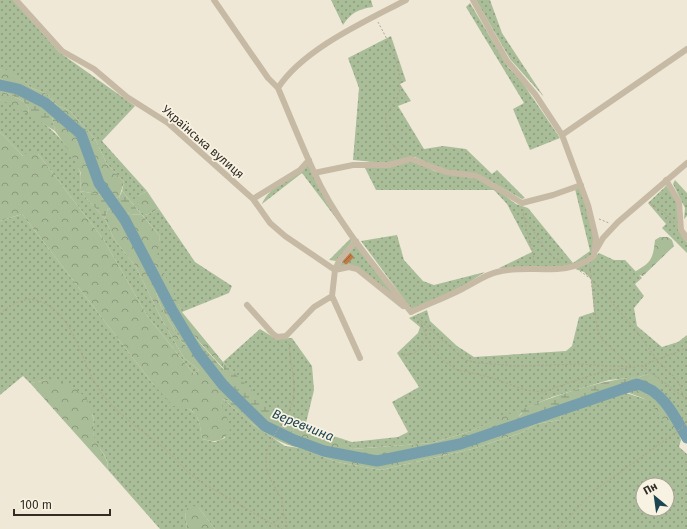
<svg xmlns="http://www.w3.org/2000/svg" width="687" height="529" viewBox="0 0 687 529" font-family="'Fira Sans',sans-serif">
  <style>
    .grass { fill: url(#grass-dots); fill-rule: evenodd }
    .forest { fill: url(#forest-crowns) }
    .wetland { fill: url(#wetland-marsh) }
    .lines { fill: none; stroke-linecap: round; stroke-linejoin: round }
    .river { stroke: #779fab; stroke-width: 11 }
    .building { fill: url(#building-hatch) }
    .path { stroke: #b2a48e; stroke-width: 1; stroke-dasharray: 2 2; stroke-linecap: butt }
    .minor { stroke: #c6baa4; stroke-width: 6 }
    .labels { text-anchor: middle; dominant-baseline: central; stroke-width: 3.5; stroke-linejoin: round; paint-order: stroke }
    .street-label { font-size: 12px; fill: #322c25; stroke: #f8f2e2 }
    .water-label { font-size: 13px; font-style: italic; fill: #1d4451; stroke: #f8f2e2 }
  </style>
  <defs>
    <pattern id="grass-dots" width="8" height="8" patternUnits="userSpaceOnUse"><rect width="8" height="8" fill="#a9bd98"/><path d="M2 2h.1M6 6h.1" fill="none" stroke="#8a9a7c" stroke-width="1.8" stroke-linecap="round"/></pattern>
    <pattern id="forest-crowns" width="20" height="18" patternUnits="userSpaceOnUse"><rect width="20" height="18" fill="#a9bd98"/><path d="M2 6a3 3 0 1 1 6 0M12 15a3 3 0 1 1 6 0" fill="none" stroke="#8a9a7c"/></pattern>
    <pattern id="wetland-marsh" width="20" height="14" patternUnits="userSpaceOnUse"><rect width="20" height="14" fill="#a9bd98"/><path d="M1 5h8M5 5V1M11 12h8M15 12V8" fill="none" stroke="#8a9a7c"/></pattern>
    <pattern id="building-hatch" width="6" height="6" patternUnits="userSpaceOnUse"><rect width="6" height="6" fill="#c17a43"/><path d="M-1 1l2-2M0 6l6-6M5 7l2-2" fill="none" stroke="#9d6438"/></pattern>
  </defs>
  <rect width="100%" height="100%" fill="#efe8d7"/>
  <path class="grass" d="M0,0H13L59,52L135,106L102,141L147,191L138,196L146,215L159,209L195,262L232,286L229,293L182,312L156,258L160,236L122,191L124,182L107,164L95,139L70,111L57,105L47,94L32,88L2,68L0,70Z
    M331,0H371L373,7C358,9 351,13 343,25Z
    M476,0H490L502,33L544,97L510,59Z
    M470,3L508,67L522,82L560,138L530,150L513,109L524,103L466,7Z
    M391,36L406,81L400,84L411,101L398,106L424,149L443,146L466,149L492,174L497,170L525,198L522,199L478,174L443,170L415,157L384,163L353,160L359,88L348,58Z
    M0,99C34,112 69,137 80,172C82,177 80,185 80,191L105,219L114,239L136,267L161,318L184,358L199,370L194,374L148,317L104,240L38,154L23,156L0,132Z
    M411,161H417L434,171L476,178L500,192L516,204L528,208L573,263L590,251L575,189L579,188L582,192C587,210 597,233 593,252C588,272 516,268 499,268L532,252L507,204L494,190H376L365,168Z
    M308,163L315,179L351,238L352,241L337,261L329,260L351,238L302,173L262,204C270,184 295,179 308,163Z
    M675,180L687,193V216L684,219L685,208L673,184Z
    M666,186C669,190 674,195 676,200C684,217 670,224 687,242V253L662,228L666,224L648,203Z
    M22,214L153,384L196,414L200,425L202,439L215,442L225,438L221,403L223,399L255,426L285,446L300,448L337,462L381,470L472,449L521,433L536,424L560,420L561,413L623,392L648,400V374L639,377L609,380L552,397L471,431L432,443L352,449C336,435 313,436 295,426C267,411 245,384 223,362L260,329L276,339L292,338L312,366L314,390L305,427L352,442L398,437L408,432L392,402L419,387L397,353L418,333L420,327L409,318L427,310L430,321L457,346L474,357L566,351L572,346L579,317L594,312L591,279L584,272L575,269L590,262L599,253L614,260H625L642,278L635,284L644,296L634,308L637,326L662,347L678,342L687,335V428L684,425L678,430L681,440L679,447L687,454V529H215L199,508L185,512L187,529H160L108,470C108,452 98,451 94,438C92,432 94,422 93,415L47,380L30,383L23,376L0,395V221ZM643,485H667V509H643Z
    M397,235L404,260L423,281L434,285L485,272L462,287L412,310L361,241Z
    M355,243L404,305L360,269L338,268Z"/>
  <path class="forest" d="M2,67L32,88L47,94L57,105L70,111L95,139L107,164L124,182L119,198L80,191L81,173L68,149L55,131L51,111L0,78V70Z
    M0,90L23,101L29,108L28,114L0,99Z
    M0,132L23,156L29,151L38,154L104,240L148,317L194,374L199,370L184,358L161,318L136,267L114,239L105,219L108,208L130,214L142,215L160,236L157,258L182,312L223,362L225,370L184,325L159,280L151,277L161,307L181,341L235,391L236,403L223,399L221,403L231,428C223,442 218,443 202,439C199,417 198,407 173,406L153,384L22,214L0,221Z
    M147,191L159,209L146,215L137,202L138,196Z
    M660,237H668L672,240L674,246L643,276L635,274L636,271C652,262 653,258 655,240Z
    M648,374L657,377L663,384L648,400L629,393L628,384L639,377Z
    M47,380C69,382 92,394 93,418C94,424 92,434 95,439C100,452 108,455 108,470L30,383Z
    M662,403L678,430L674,432L654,409Z
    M517,411L522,412L515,422L561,413L560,420L536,424L521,433L472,449L381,470L337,462L300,448L292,433L295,426L344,442L352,449L432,443L471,431Z
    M190,505L199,508L215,529H187L185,512Z"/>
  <path class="wetland" d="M0,78L33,95L51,111L55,131L28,114L29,108L23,101L0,90Z
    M80,191L119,198L122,191L142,215L130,214L108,208L105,219Z
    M151,277L159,280L184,325L224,370L223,362L270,408L295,426L292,433L300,448C270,443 246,418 223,399L236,403L235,391L181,341L161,307Z
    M634,377H639L628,384L629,393L623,392L561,413L514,422L522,413L517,411C555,396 593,382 634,377Z"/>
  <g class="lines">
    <path class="river" d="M0,85L18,89L45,103L81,134L99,183L125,220L172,310L198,353L223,385L265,426L294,440L324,451L377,461L460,444L637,384C663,390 675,417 687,438"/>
  </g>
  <path class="building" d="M350,253L354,257L346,265L342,261Z"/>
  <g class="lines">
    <path class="path" d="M378,22C388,41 405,71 399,93C397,101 389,110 385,117L390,141L401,154
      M651,204L665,213L674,223
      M523,209C524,228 533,244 534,263
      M523,215C534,230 545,254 561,262
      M599,219L609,223
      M590,267L591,277
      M580,271L591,279L597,328L603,341L632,367
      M592,280L635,329L657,360L679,382L683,396L687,401
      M0,314C13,302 29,294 46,304C79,323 81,368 103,395C118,414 144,433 163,447C175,457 185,471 198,480C212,489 226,496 240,505C254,513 268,522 282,529
      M416,317L420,320L431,348L443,360L455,369L493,378L525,390L542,392L601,372L641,366L687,348
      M421,321L465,360L479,363L518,366L579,364L630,367
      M403,355C415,355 420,350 425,340
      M642,366L681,395
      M284,515C283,508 283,501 279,495C273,483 266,475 266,461C266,439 286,423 292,403C298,384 289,362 289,342
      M273,523L284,515L288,529
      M558,529L594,491L682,428L687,422"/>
    <path class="minor" d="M16,0L62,51L94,69L127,97L168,123L253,199L270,223L285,236L335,270
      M214,0L268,78L278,88C290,116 301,144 314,172C336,222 377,269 411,312
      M278,88C303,49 366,21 406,0
      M562,135L687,49
      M314,173L353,165H389L411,159L446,172L477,176L522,203L553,195L581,185
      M666,180L679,202L681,230L687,238
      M253,199L300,170L309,160
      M596,250L603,238L618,222L687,163
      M335,270L349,267L357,269L403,306
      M332,296L360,358
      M247,305L273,334L277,337L286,336L314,307L332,296L335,270L339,261L356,241
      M411,312C428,304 447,297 464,288C475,283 484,275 497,272C530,263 565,279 594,256L596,238L588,205L562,135L535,94L507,61L473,0"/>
  </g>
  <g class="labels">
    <g class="street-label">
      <text transform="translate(203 142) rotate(41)">Українська вулиця</text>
    </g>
    <g class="water-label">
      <text transform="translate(303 425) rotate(22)">Веревчина</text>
    </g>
  </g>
  <g transform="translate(655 497) rotate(331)"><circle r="19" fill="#f8f2e2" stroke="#a9a396"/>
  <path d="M0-3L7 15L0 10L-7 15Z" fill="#1d4451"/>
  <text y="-6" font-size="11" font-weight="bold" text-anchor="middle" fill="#322c25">Пн</text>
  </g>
  <path d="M14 509v6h96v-6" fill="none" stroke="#322c25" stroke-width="2"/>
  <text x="20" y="509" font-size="12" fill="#322c25" stroke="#f8f2e2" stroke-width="3" paint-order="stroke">100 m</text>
</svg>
